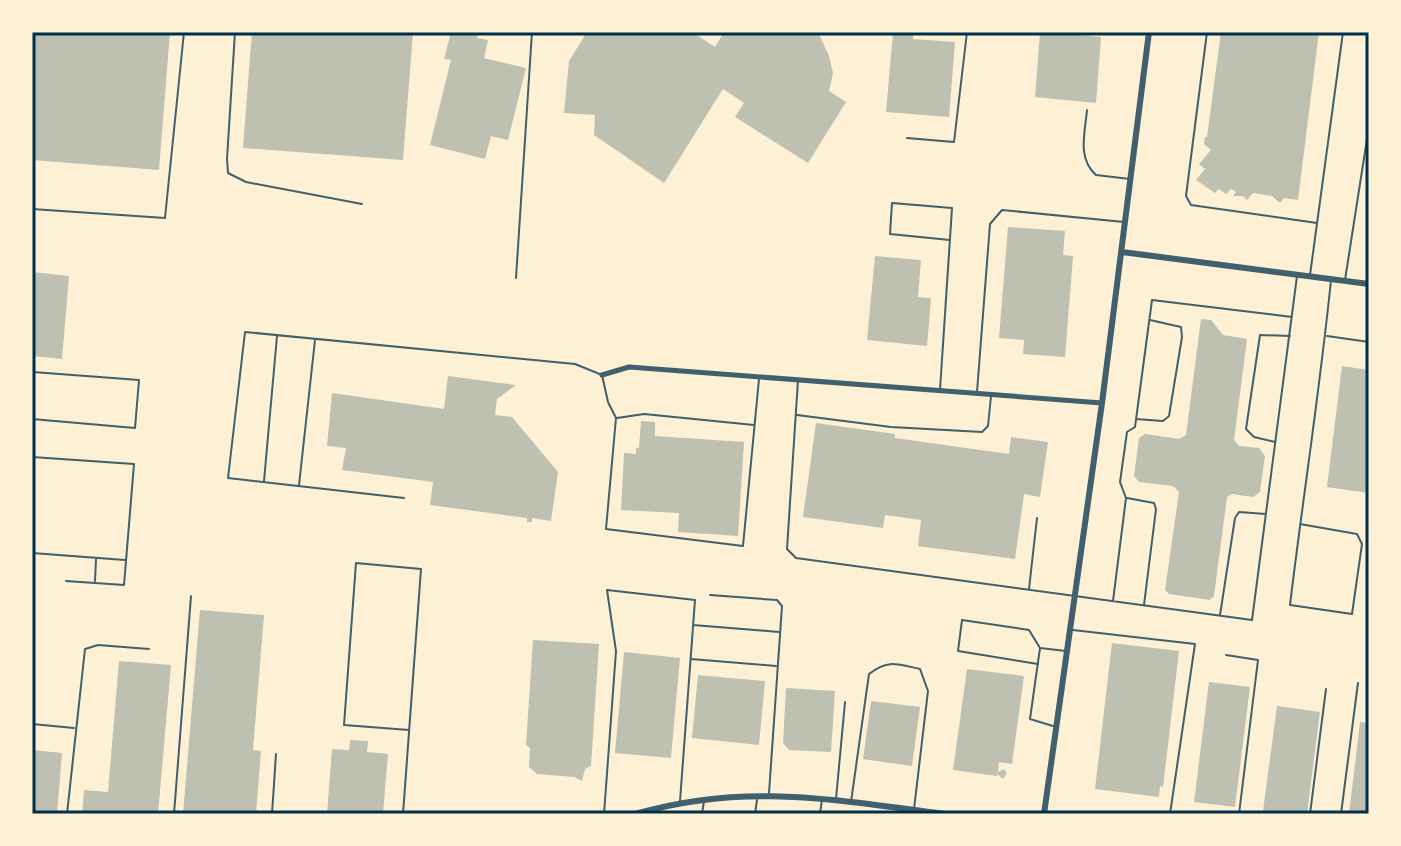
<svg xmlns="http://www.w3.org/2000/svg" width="1401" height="846" viewBox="0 0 1401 846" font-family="Inter,sans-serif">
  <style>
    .building { fill: #bec0b2 }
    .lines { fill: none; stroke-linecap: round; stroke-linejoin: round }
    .service { stroke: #3f606c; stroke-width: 2 }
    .minor { stroke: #3f606c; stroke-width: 5 }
    .tertiary { stroke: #3f606c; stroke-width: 6 }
    .neatline { fill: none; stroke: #003049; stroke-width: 3 }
  </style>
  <rect width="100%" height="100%" fill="#fdf0d5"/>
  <path class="building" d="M32,32H170L159,170L32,160Z
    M252,32H413L403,160L243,148Z
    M451,32H478L477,38L488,40L484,58L526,68L508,140L491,136L485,159L430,145L451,60L444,59Z
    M587,32H692L715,47L724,32H818L829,56L833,73L829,91L846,102L808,163L735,117L744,103L723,89L664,183L594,135L595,115L564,113L569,61Z
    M893,32H914L913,39L955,42L949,117L886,112Z
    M1040,32L1101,37L1096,103L1035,97Z
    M1221,32H1319L1298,200L1284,198L1280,203L1272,196L1253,193L1247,200L1243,196H1233L1236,192L1231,189L1226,194L1219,189L1215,193L1196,180L1205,169L1199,164L1211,150L1204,144L1205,137H1207Z
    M1008,227L1065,231L1063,255L1073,256L1065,357L1023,354L1024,340L999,338Z
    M875,256L921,260L918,297L931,298L927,346L867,340Z
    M32,272L69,276L62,359L32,356Z
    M1201,319L1211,320L1223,335L1247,339L1234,440L1239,446L1259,448L1265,456L1260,492L1253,497L1232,494L1227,497L1214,596L1210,600L1169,594L1165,590L1179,492L1173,486L1139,482L1134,476L1139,438L1145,434L1179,439L1186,435Z
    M1342,366L1369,370V493L1327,487Z
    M448,376L516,385L497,399L495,415L512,417L558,472L551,521L532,518V522H527V518L430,505L433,482L342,470L346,448L327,446L332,393L444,409Z
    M641,421L655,422V436L744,442L738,536L678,532L679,513L621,510L624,453L636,454V448H639Z
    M816,423L895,434V438L1009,454L1011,437L1048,442L1040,497L1024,494L1015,559L918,546L921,520L885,515L883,528L803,517Z
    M200,610L264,615L253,750L261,751L256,814H183Z
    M533,640L599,644L591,766L585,769L582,781L574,777L537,774L529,767L530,748L526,745Z
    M1112,643L1179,651L1163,787L1160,786L1159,797L1095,789Z
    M624,652L680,658L671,758L615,753Z
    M119,661L171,665L158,814H82L84,790L108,792Z
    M967,669L1024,676L1012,764L999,762L998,772L1004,769L1007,773L1003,779L997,774V776L953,770Z
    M698,675L765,681L759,745L692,738Z
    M1209,682L1250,687L1235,807L1194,802Z
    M786,688L835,691L831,752L789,750L783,743Z
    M871,701L920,707L912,766L863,759Z
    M1277,706L1320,712L1307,814L1263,811Z
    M1360,722L1369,723V814H1349Z
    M350,740L368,741L367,752L388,754L383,814H327L332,749L349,750Z
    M32,750L62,753L57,814H32Z"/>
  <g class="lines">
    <path class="service" d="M235,32L227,159L228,173L246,182L362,204
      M1207,32L1186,196L1191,205L1317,223
      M1087,110C1085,133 1077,158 1096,175L1130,179
      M907,138L954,142L967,32
      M32,209L165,218L184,32
      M1310,275L1343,32
      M516,278L532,32
      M1345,280L1369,126
      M1327,336L1369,342
      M798,380L787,549L796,558L1252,620L1297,276
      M32,381L33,372L139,380L135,428L32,419
      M940,390L952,208L892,203L890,234L950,240
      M977,392L990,224L1002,210L1124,222
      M797,415L891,427L982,432L988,426L991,396
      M617,418L644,414L754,425
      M1136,419L1163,421L1169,416L1182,337L1181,327L1150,320
      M1275,442L1254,437L1246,429L1260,335L1290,336
      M32,457L134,464L124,585L66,581
      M264,481L277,336
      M299,485L315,340
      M404,498L228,478L245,332L575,364L602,375L608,402L616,418L606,529L743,546L759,379
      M1127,498L1154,503L1156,509L1144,605
      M1300,524L1357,534L1362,544L1352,614L1290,605C1303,497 1320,389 1331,280
      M32,553L125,560
      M95,581L96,559
      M1029,589L1037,518
      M710,595L777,600L782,606L769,793
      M1113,601L1126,498L1120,482L1127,432L1135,427L1152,300L1292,317
      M1220,615L1235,518L1239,512L1266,514
      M693,625L779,632
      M1073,630L1195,644L1170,814
      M1226,655L1258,660L1239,814
      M691,659L776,666
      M1038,664L958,651L962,620L1029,630L1040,648
      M32,724L74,728
      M1053,726L1030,719L1040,648L1066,651
      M836,799L845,702
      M851,802L869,674C888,659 897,664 920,669L928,691L914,809
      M67,814L85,649L98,645L149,649
      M174,814L191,596
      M272,814L276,754
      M403,814C409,732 415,650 421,569L356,563L344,725L409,730
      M604,814L616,651L607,590L695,600L680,801
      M702,814L704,801
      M755,814L757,800
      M820,814L822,799
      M1310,814L1326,689
      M1341,814L1358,683"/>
    <path class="minor" d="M602,375L629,367L1102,403"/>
    <path class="tertiary" d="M1122,252L1369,284
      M635,814C745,782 834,800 945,814
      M1044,814L1102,403L1149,32"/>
  </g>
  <rect width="1401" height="846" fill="none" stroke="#fdf0d5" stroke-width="68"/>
  <rect x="34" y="34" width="1333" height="778" class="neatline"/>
</svg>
